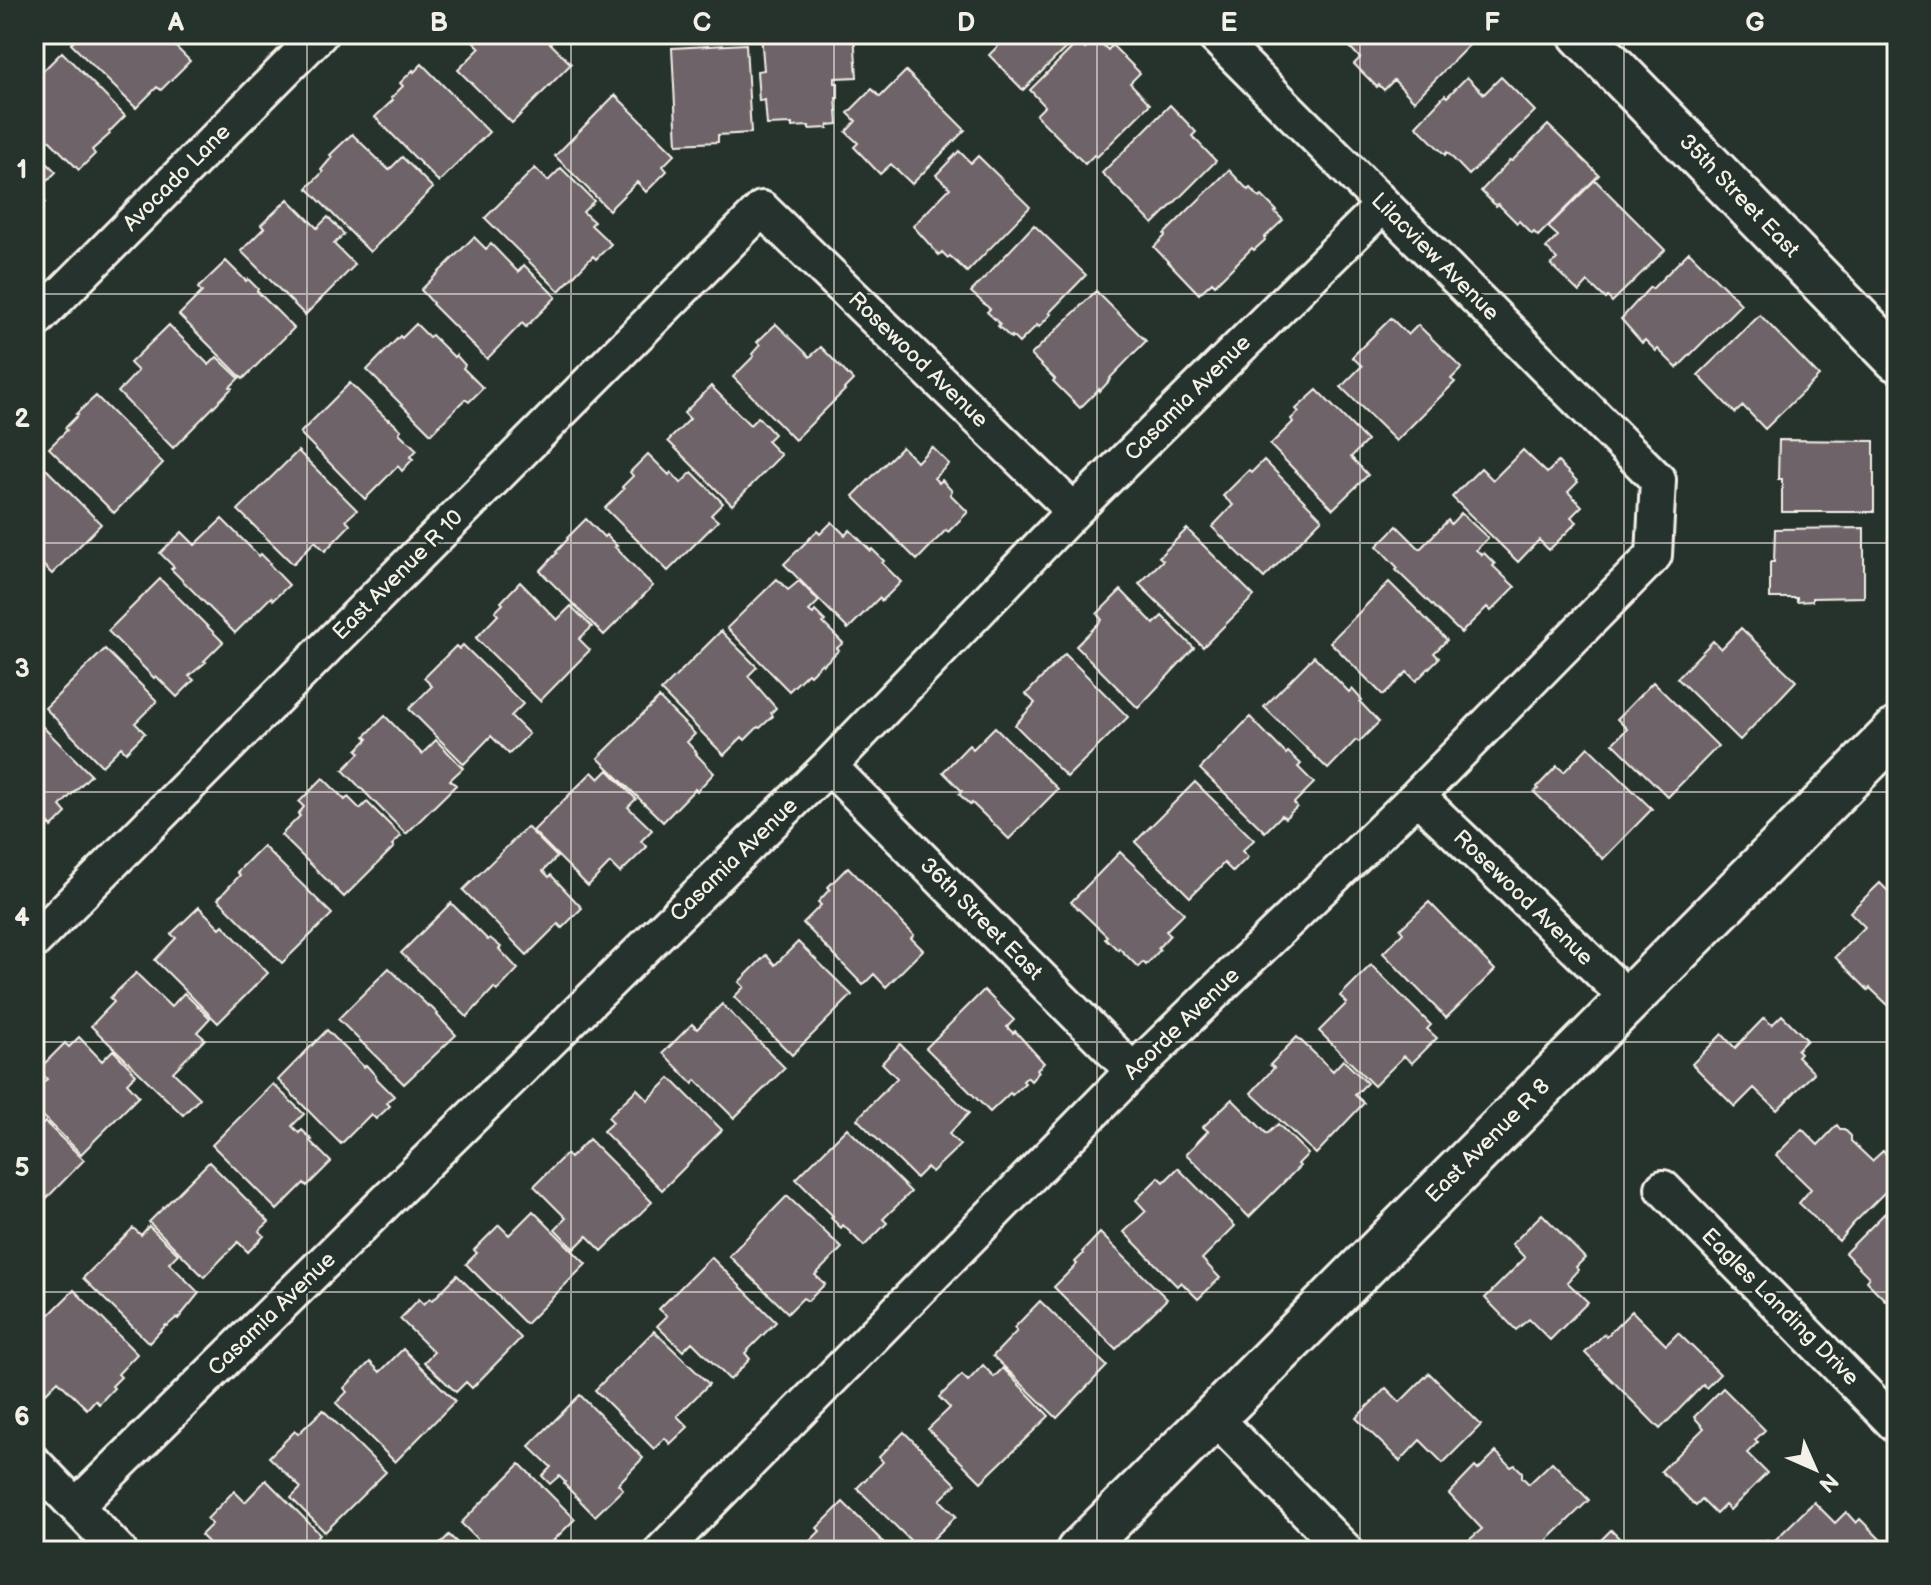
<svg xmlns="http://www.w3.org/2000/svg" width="1931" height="1585" viewBox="0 0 1931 1585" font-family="'Balsamiq Sans',sans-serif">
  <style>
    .building { fill: #6e6469; stroke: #f4f1e8; stroke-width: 2 }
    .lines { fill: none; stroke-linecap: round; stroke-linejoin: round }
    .street-casing { stroke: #f4f1e8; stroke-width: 40 }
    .secondary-casing { stroke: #f4f1e8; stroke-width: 50 }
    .street { stroke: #26332d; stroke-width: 34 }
    .secondary { stroke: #26332d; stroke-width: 44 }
    .grid { fill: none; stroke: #f4f1e8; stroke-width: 2; stroke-opacity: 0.55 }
    .labels { text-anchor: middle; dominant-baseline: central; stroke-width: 6; stroke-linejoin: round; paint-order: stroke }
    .street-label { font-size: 22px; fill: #f4f1e8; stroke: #26332d }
    .neatline { fill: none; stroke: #f4f1e8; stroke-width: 3 }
    .grid-label { font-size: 26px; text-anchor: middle; font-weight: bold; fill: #f4f1e8 }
  </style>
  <rect width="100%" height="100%" fill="#26332d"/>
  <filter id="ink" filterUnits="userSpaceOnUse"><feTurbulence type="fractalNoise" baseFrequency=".0125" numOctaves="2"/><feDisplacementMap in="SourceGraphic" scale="16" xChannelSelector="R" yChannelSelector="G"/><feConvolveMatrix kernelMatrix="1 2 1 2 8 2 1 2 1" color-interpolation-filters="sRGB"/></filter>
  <g filter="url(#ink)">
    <path class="building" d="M81,34H167L172,39L170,41L190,61L161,90L157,87L136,108L71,44Z
      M474,34H541L571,64L512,123L458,70L480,48L470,38Z
      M761,34H854L857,77L835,78V83H838V98H836L838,124L828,125V128L809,129V126L792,127V124L767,125L765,100L759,101L757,71L764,70Z
      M999,34H1080L1023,90L989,55L1004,40Z
      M1362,34H1480L1414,101L1394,80L1384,90L1379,85L1377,87L1354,64L1360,58L1349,46Z
      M1096,38L1108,50L1112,45L1140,73L1130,83L1150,104L1097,157L1094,155L1085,164L1036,115L1045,106L1030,90L1078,42L1085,49Z
      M746,44L751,133L718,135V142L677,144L672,48Z
      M62,52L125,116L109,132L110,134L92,150L95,154L79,170L34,125V80Z
      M422,64L489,132L439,182L375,117L393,100L391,98L403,86L400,83L413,70L414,72Z
      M906,71L965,130L912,184L891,164L880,174L854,147L858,143L846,132L856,121L848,113L872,89L880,97Z
      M1467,77L1484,94L1501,77L1535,111L1469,175L1447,152L1445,155L1416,126L1445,95L1447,97Z
      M615,95L675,154L663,166L667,171L646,192L637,182L609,210L555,156Z
      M1170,105L1196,132L1192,136L1216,161L1153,224L1102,173Z
      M1548,125L1599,175L1538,236L1534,232L1532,234L1519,221L1517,223L1498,204L1496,206L1481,191L1510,160L1512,161Z
      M352,134L389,170L402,157L433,188L370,252L307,188L323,172L321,170L332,157L330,155Z
      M34,150L56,172L36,192L45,202L34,214Z
      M959,151L971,163L978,156L1030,207L967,272L950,256L948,258L942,252L939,255L913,226L950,188L936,175Z
      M535,168L548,181L561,168L594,201L583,212L594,222L591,225L611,244L596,259L593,256L559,291L485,218Z
      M1229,170L1248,190L1250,188L1260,198L1262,196L1277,211L1275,212L1283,220L1264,238L1265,240L1254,250L1252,248L1215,285L1212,282L1199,294L1154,247L1165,236L1164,234Z
      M1595,180L1665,250L1612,302L1608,297L1606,299L1588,282L1579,292L1551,265L1557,259L1546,248L1558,236L1548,227Z
      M288,199L317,228L328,217L344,234L334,244L355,265L305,315L241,251L264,228L261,225Z
      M1034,225L1086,275L1049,313L1051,314L1039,327L1037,325L1019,343L1012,336L1011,338L998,326L1000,324L987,312L990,309L971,292Z
      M474,237L486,249L491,244L518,272L524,265L556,297L526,327L522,323L487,359L432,304L433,303L421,290Z
      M1689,252L1741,304L1677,368L1658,349L1656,351L1645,340L1642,343L1621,319L1650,287L1652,289Z
      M226,261L246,281L248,279L258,289L257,291L294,328L243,379L179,315L202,292L198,288Z
      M1096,291L1146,341L1110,378L1111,379L1100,391L1099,389L1080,408L1053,381L1055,379L1031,355Z
      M1760,315L1819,376L1765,429L1743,406L1735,413L1698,375Z
      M1391,318L1408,335L1418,325L1462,368L1451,379L1455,382L1396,441L1341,387L1362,366L1352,357Z
      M416,324L429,337L432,335L454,357L456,355L465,365L463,368L483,388L469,402L465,399L431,434L367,370L400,336L402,338Z
      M776,324L810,357L821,347L853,380L844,389L845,390L795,440L733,377L754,356L752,354L760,345L757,342Z
      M169,325L209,365L217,357L239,378L230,387L232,388L173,448L118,392L138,371L130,363Z
      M350,383L388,420L389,419L401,430L399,433L417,450L410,457L413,459L402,471L398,466L365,499L300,433Z
      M711,386L750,425L758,417L774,434L767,441L781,455L732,505L668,441L690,419L684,413Z
      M1317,390L1367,441L1351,457L1368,475L1333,509L1270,445L1293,422L1291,419L1299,412L1296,409Z
      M96,396L163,463L114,513L49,448L67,430L65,428L78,415L76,414Z
      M1779,440L1874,441V512H1782V479H1778Z
      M902,447L917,462L932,447L949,464L934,478L939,483L942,480L952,491L950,494L968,512L948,532L946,530L917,560L853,496Z
      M1523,450L1547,473L1558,462L1578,482L1568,492L1582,506L1571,517L1577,522L1549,550L1539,540L1518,562L1452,497L1481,468L1493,480Z
      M298,451L357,510L346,520L350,525L325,551L315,541L293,564L238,510Z
      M648,454L669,475L671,472L681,483L692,472L723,503L711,515L718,521L668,571L605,508L624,489L622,487L633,476L630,472Z
      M37,460L101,524L52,574L34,556V463Z
      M1264,460L1322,519L1264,578L1212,527L1233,505L1223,496L1249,470L1252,472Z
      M1461,513L1488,538L1476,550L1482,555L1484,553L1495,564L1493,566L1515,587L1491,611L1487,607L1461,633L1396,570L1398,568L1377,546L1397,526L1420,549L1448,520L1451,524Z
      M222,519L259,556L261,554L270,563L269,564L289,585L273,600L271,597L235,633L171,569L174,567L160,553L182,532L195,545Z
      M586,519L604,537L606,535L617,546L615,547L653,586L604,635L540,571L557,553L556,552L568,539L567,538Z
      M832,522L845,535L850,530L871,551L872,549L884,561L882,563L901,582L882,601L879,598L848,629L784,564L817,531L820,534Z
      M1864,528V597L1812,598V601L1797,602V598H1770V562H1774L1775,529Z
      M1187,529L1254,596L1203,647L1139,584L1163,560L1159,557Z
      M160,579L223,642L204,661L206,662L189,676L194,680L177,697L156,676L154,678L108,631Z
      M777,579L788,590L799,581L819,601L809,611L813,614L815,611L825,621L823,623L843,643L837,648L839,650L823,665L822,663L810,675L808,673L789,691L727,628Z
      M520,582L557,620L571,606L592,627L579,639L590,650L540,701L476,638L498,615L495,612L503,604L501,602Z
      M1389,582L1447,640L1434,653L1439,658L1416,681L1407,672L1383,695L1330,642Z
      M1121,590L1154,624L1162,616L1194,648L1138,708L1076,646L1102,620L1097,614Z
      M1741,628L1796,681L1740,740L1677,678L1713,641L1721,649Z
      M721,631L757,667L748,676L776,708L771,713L773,716L760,728L758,727L745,740L742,737L724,755L661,691Z
      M463,645L523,704L511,716L529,734L509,754L491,736L464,764L409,709L432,686L424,678L456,646L459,649Z
      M105,649L157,701L135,723L145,733L126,752L121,747L102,766L45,708Z
      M1065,654L1128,717L1067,777L1015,725L1035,703L1026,694Z
      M1314,656L1349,692L1352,689L1362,700L1360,702L1379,722L1359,742L1356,740L1328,769L1264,707Z
      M1653,682L1718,746L1668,797L1613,743L1627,729L1617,719Z
      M659,698L695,734L687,742L697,753L696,754L714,773L697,791L695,789L663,822L598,758Z
      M385,716L422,754L436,740L463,768L450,780L456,785L406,834L343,770L360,753L357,750L368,739L365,736Z
      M1250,717L1286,754L1288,752L1301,764L1298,767L1314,783L1294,803L1297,807L1285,818L1282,815L1265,832L1200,769Z
      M34,718L91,775L60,806L66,813L52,827L49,824L44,829L34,819Z
      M995,727L1058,789L1009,839L972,803L970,805L959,794L962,791L943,772L969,745L973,749Z
      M1588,747L1652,809L1603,859L1534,792L1538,789L1537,787L1557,766L1564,772Z
      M608,770L636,799L628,807L652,830L641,841L647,847L620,873L610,863L588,886L533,831L592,772L599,779Z
      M323,778L345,800L348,797L360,809L367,802L401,836L392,845L394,847L344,897L281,835L300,816L298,814L304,807L299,802Z
      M1195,782L1254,840L1242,851L1248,857L1233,872L1224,863L1190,897L1135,842Z
      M527,827L557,857L543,871L549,877L551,875L582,908L562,928L558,924L527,955L463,890Z
      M263,846L332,914L282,963L218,899L240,875L237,872Z
      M1120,852L1184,913L1166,931L1170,935L1158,948L1160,950L1146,965L1143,962L1138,967L1119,948L1118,950L1105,938L1107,936L1071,902Z
      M848,867L914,935L911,938L923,950L886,987L874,974L863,985L803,923L821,905L818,902L830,889L828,887Z
      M1880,883L1897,900V998L1889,1006L1870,988L1868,990L1835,957L1865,927L1850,912Z
      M1429,902L1495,970L1446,1018L1383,953L1403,933L1400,929Z
      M451,903L488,940L490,938L501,947L499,949L518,969L497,991L494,988L467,1017L401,953Z
      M199,907L220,928L223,925L268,973L218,1023L155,960L176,938L171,934Z
      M798,942L852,995L792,1055L734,997L744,987L739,982L766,955L775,965Z
      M1371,965L1431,1025L1427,1029L1437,1038L1412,1063L1404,1056L1374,1086L1319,1031L1347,1003L1340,996Z
      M389,968L428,1006L429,1005L438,1014L437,1015L456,1035L404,1084L338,1019Z
      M136,973L171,1007L184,993L210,1018L197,1032L205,1039L173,1072L200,1098L183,1115L91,1026L114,1002L110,998Z
      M984,990L1014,1020L1007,1027L1013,1033L1015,1031L1044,1063L1037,1070L1039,1072L1031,1081L1027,1077L1023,1081L1025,1083L1012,1095L1010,1093L990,1112L926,1048Z
      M722,1004L785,1068L734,1118L696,1080L693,1084L663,1053L692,1024L697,1029Z
      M1782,1015L1807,1040L1797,1050L1800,1053L1797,1056L1814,1073L1777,1110L1754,1088L1735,1107L1692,1064L1722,1034L1735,1048L1764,1018L1772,1025Z
      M327,1030L364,1067L366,1065L376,1076L375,1077L394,1096L387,1103L390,1106L376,1119L371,1114L341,1144L278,1080Z
      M79,1037L102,1061L113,1050L136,1074L127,1083L139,1096L81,1154L34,1107V1093L47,1079L38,1070L65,1043L69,1047Z
      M1297,1037L1333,1071L1343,1060L1367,1083L1355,1095L1364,1103L1316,1154L1251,1093L1274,1068L1270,1065Z
      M900,1044L969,1113L949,1134L960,1145L932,1172L927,1167L916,1178L857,1119L897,1078L882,1063Z
      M670,1078L722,1130L662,1190L603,1131L613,1122L608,1117L637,1089L648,1100Z
      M273,1084L304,1114L292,1126L299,1133L302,1130L312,1140L310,1141L331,1162L307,1186L304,1183L277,1210L212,1145Z
      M1232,1099L1267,1134L1278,1124L1308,1154L1298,1164L1300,1166L1249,1217L1186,1154L1208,1131L1203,1127Z
      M45,1122L84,1160L34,1211V1130L36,1131Z
      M1837,1125L1840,1129H1844L1851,1136V1141L1872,1161L1883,1151L1896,1164L1886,1175L1894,1183L1852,1225L1839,1241L1799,1203L1811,1189L1776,1155L1802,1129L1818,1145Z
      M847,1128L911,1192L883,1219L887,1223L864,1246L843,1225L841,1228L831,1218L833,1216L796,1179Z
      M589,1139L652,1202L602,1251L587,1236L574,1249L555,1229L566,1218L534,1186L566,1154L570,1158Z
      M209,1162L269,1222L259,1231L264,1236L248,1252L238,1242L204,1277L149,1222Z
      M1178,1168L1235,1226L1202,1259L1220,1278L1198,1299L1181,1282L1177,1286L1124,1232L1146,1211L1136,1200L1159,1177L1164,1182Z
      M787,1196L842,1248L815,1275L825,1284L808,1301L803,1298L788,1313L729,1256Z
      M1889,1209L1897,1218V1288L1885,1300L1866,1281L1869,1277L1845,1253Z
      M533,1211L586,1264L526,1324L466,1264L477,1253L474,1250L499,1225L509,1235Z
      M1542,1214L1585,1258L1576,1267L1578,1270L1567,1282L1588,1302L1550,1340L1529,1319L1516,1330L1485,1298L1525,1258L1512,1244Z
      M149,1226L178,1254L169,1263L199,1293L178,1319L176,1318L167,1326L166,1325L149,1343L83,1278L133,1228L141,1235Z
      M1100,1233L1167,1299L1116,1349L1054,1287L1077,1264L1075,1262L1083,1254L1082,1252Z
      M711,1257L776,1322L745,1353L750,1359L730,1380L692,1342L683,1351L657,1326L667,1316L659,1309Z
      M457,1275L521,1338L472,1388L466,1382L456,1392L424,1362L434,1352L400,1319L419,1299L424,1304L430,1298L433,1300Z
      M74,1290L137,1354L118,1374L121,1377L112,1386L114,1388L99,1404L95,1400L87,1409L58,1381L46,1393L34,1380V1330Z
      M1040,1301L1107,1366L1057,1418L993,1356L1017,1331L1014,1328Z
      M1632,1311L1666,1345L1678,1333L1720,1374L1706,1388L1703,1385L1660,1429L1585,1353L1604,1334L1606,1337Z
      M654,1331L709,1384L677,1416L688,1427L670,1444L665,1438L654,1449L595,1390Z
      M403,1349L455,1401L395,1462L336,1403L347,1392L344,1388L370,1362L380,1372Z
      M983,1365L994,1377L1003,1368L1049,1416L981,1482L928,1429L950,1408L939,1397L962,1375L968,1381Z
      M1429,1373L1481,1425L1443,1463L1420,1440L1400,1461L1356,1418L1386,1388L1400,1402Z
      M1723,1388L1765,1430L1755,1440L1758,1442L1747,1453L1767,1473L1730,1510L1725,1505L1716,1514L1702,1500L1696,1506L1661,1471L1704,1428L1694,1417Z
      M580,1395L643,1458L618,1484L623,1489L595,1516L564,1484L565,1482L559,1476L550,1484L542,1476L551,1467L529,1446Z
      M323,1410L386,1472L325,1532L291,1498L301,1488L269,1457L295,1431L298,1434Z
      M904,1432L956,1484L940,1500L956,1516L921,1551L857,1488L883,1462L879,1457Z
      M1496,1452L1511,1467L1515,1465L1522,1472V1477L1529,1484L1552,1462L1589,1500L1536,1551H1480L1469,1540L1482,1529L1449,1494L1475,1467L1478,1470Z
      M520,1464L575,1519L543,1551H489L461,1523Z
      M266,1480L320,1534L303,1551H201L209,1543L201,1535L212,1524L207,1519L234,1491L245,1502Z
      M843,1502L892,1551H800L820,1531L817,1528Z
      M1814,1502L1835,1523L1846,1512L1856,1523L1860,1519L1892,1551H1756L1767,1540L1771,1544Z
      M1611,1530L1632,1551H1590Z
      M449,1535L466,1551H433Z"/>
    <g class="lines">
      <g class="street-casing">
        <path id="street" d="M34,322L320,34
          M829,766L1133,1071
          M1417,796L1629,999
          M34,941L762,209L1074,511
          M1663,1188L1897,1426
          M1214,1417L1346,1551
          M34,1463L119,1551
          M76,1506L829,766L1074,511L1383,205
          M662,1551L1133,1071L1417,796L1654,555L1658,480L1213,34"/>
      </g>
      <g class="secondary-casing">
        <path id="secondary" d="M1581,34L1897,359
          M1079,1551L1214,1417L1897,730"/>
      </g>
      <use href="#street" class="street"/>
      <use href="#secondary" class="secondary"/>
    </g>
  </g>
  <path class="grid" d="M307,34V1551M571,34V1551M834,34V1551M1097,34V1551M1360,34V1551M1624,34V1551M34,294H1897M34,543H1897M34,792H1897M34,1042H1897M34,1292H1897"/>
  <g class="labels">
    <g class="street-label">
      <text transform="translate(177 178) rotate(-45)">Avocado Lane</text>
      <text transform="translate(1739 196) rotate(46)">35th Street East</text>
      <text transform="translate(1435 257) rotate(45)">Lilacview Avenue</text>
      <text transform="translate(918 360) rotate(44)">Rosewood Avenue</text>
      <text transform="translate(1188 398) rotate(-45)">Casamia Avenue</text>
      <text transform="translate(398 575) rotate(-45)">East Avenue R 10</text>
      <text transform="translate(734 860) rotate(-44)">Casamia Avenue</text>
      <text transform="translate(1523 898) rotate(44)">Rosewood Avenue</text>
      <text transform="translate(981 919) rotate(45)">36th Street East</text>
      <text transform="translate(1182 1024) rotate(-44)">Acorde Avenue</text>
      <text transform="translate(1488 1141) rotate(-45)">East Avenue R 8</text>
      <text transform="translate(1780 1307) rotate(45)">Eagles Landing Drive</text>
      <text transform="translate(272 1314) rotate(-44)">Casamia Avenue</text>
    </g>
  </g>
  <rect width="1931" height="1585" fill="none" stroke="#26332d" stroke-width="88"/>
  <g transform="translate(1815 1469) rotate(135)" stroke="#26332d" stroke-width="6" paint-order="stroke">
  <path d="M0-6L14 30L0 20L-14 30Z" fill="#f4f1e8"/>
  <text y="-12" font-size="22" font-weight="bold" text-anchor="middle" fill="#f4f1e8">N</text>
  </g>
  <rect x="44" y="44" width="1843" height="1497" class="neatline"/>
  <g class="grid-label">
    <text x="176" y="31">A</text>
    <text x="439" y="31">B</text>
    <text x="702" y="31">C</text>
    <text x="966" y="31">D</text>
    <text x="1229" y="31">E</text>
    <text x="1492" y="31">F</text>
    <text x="1755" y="31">G</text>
    <text x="22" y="178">1</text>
    <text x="22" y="427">2</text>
    <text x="22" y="677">3</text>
    <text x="22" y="926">4</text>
    <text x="22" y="1176">5</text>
    <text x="22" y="1425">6</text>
  </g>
</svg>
